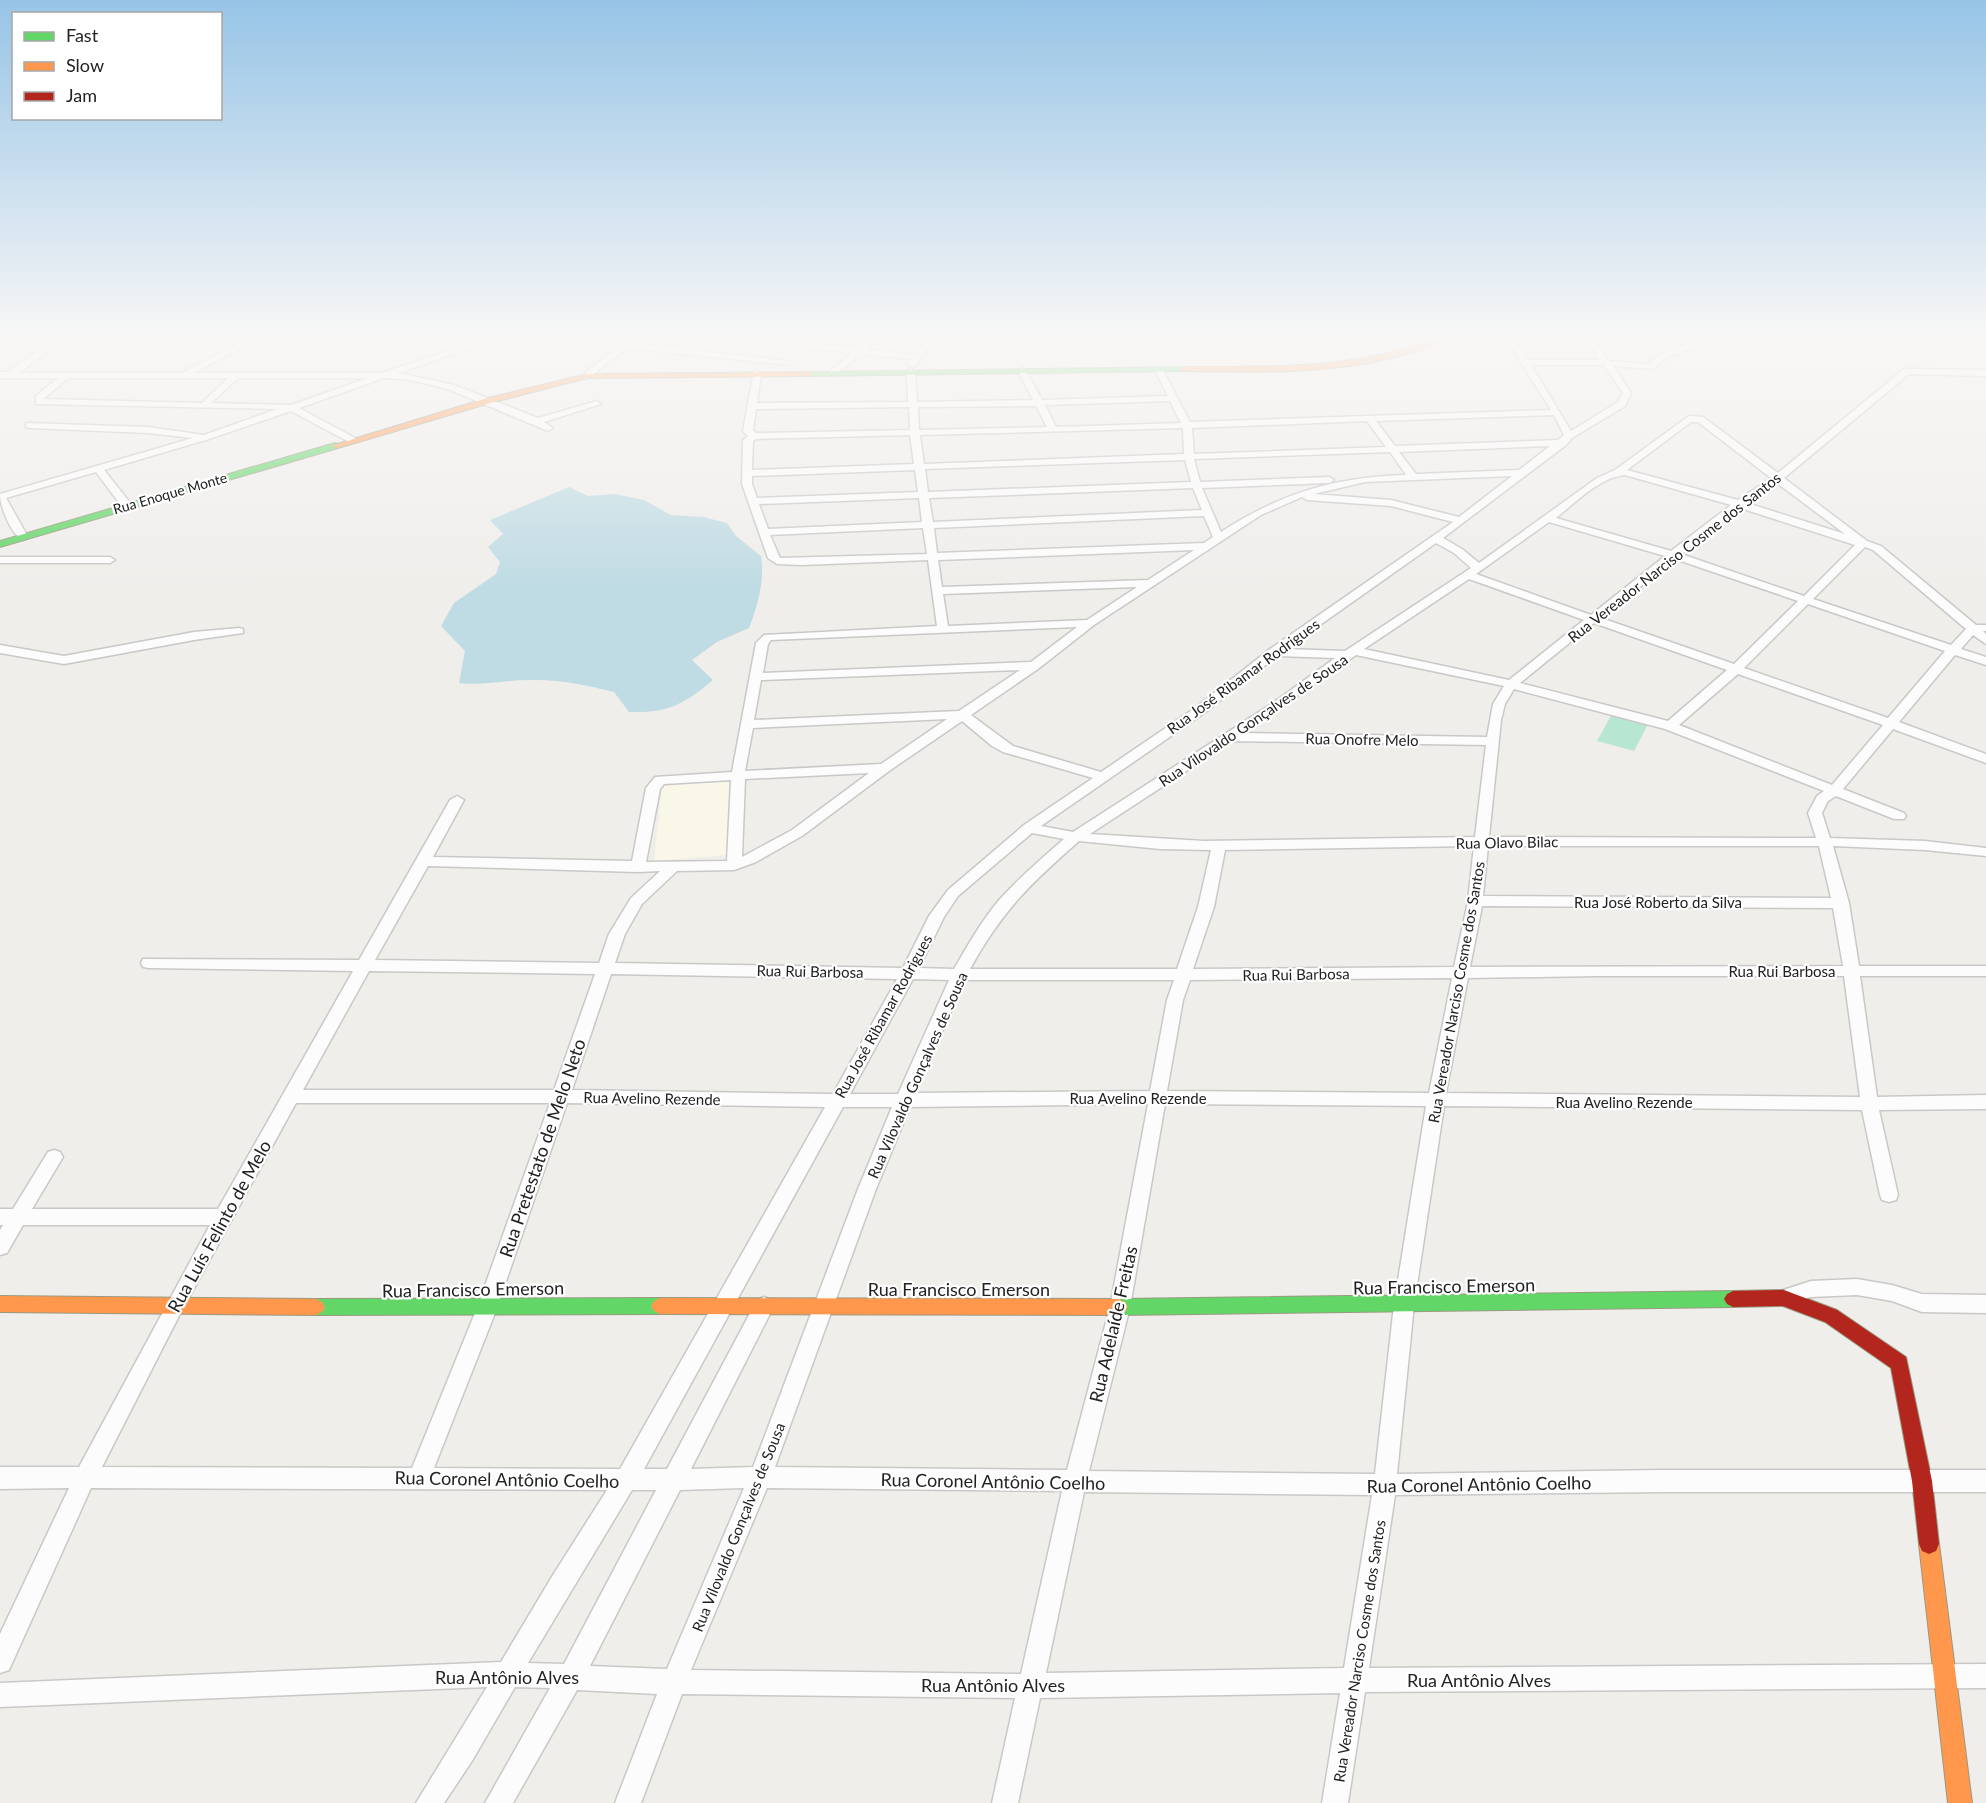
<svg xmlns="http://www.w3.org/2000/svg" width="1986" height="1803" viewBox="0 0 1986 1803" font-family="Lato,sans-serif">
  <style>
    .education { fill: #f8f7e8 }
    .pitch { fill: #b7e6d2 }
    .water { fill: #bfdbe3 }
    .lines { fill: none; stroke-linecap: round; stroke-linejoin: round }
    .street-casing { stroke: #c9c8c7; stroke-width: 3 }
    .fast-casing { stroke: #999a82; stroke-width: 2 }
    .slow-casing { stroke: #999a82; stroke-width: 2 }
    .jam-casing { stroke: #999a82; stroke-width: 2 }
    .street { fill: #fdfcfc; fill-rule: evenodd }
    .fast { fill: #63d668; fill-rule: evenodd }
    .slow { fill: #ff974d; fill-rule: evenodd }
    .jam { fill: #b3261e; fill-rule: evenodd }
    .labels { text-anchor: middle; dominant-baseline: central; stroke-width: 4.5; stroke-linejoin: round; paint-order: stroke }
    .far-street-label { font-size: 14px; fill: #222; stroke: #fff }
    .street-label { font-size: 15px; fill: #222; stroke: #fff }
    .near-street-label { font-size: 18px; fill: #222; stroke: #fff }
  </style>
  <rect width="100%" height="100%" fill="#f0eeeb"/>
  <path class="education" d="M730,781L727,855L654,861L662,786Z"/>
  <path class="pitch" d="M1612,714L1648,724L1634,751L1597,741Z"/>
  <path class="water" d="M569,487L588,496L615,494L644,500L671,515L703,517L727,523L736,536L761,556C765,580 758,605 749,628L717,642L692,660L713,680C683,705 668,713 629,712L614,692C587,685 558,679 530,680C506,680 483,686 459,683L465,651L441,626L454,603L496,574L500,562L488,547L503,534L490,520Z"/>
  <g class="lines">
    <g class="street-casing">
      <path id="street" d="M27,337H46L0,346V342Z
        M57,337H66L19,373H182L251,337H261L194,373H382L488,337H500L399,373L454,385L538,418L597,401L601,404L544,422L553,428L548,431L448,389L406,379L384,378L299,408L355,438V442H349L291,411L209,439L104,470L131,504V508H123L96,472L6,498L28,537L23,540C11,535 0,506 0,494L193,438L148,433L29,428L26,427V423L148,427L204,435L277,409L36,404V396L58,378H0V372H8ZM68,378H228L202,403L43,399ZM238,378H368L291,405L211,403Z
        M541,337L627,342L675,348L690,337H699L684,349L788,361L792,363L788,365L627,348L587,379L584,378V374L618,347Z
        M725,337H753L857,348L870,337H879L866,349L915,355L930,337H938L914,367L907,365L911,359L861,354L833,376L829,373L830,371L852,353Z
        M1505,337H1513L1528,360H1600L1583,337H1591L1609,361L1648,364C1667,348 1699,337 1725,337L1667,357L1653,369L1613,366L1631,393L1625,406L1572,438L1566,445L1443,538L1462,549L1479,563L1597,478L1615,470L1689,416L1703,417L1778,473L1904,369L1986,370V376L1909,374L1784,478L1867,541L1881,546L1976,625H1986V631H1983L1986,634V644L1973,635L1961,649L1986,657V665L1955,655L1899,722L1986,754V763L1893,729L1843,789L1904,813L1906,816L1904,819H1894L1836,796L1828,801L1822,813L1830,838L1925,841L1986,848V856L1925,850L1833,846L1849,903L1859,966H1986V976H1860L1877,1097L1986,1095V1109L1879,1110L1898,1195L1896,1200L1889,1202L1882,1200L1880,1195L1862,1110L1444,1106L1414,1305L1397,1474L1663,1470H1986V1492H1663L1395,1495L1369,1668L1986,1664V1688L1365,1692L1348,1803H1322L1340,1693L1040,1698L1018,1803H992L1015,1698L682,1694L641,1803H615L657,1694L577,1690L513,1803H485L550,1688L515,1687L472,1761L444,1803H416L487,1687L0,1707V1683L501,1662L553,1575L607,1490L91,1488L9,1670L0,1673V1634L69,1488L0,1489V1467H79L210,1225H23L7,1253L0,1255V1230L3,1225H0V1209H13L48,1152L54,1150L60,1152L63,1157L32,1209H218L353,971L149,968L143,967L141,963L143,959L359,960L450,800L457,796L464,800L433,857L632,861L646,788L655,777L732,772L756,643L764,635L937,626L928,560L802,565L777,564L768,558L742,484L743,440L748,436L743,431L754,371L761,373L757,403L908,402L907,372L911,369L915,372L917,402L1033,400L1018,371L1022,368L1026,371L1042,400L1168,396L1155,370L1159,367L1163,370L1190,422L1551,410ZM1531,365H1604L1623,393L1618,402L1571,431ZM1170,401L1181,423L1056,427L1045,405ZM1036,406L1047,427L919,430L918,407ZM909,407L910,430L756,433L753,430L756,409ZM1554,415L1564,435L1558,440L1395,446L1376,421ZM1367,421L1386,447L1194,454L1192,428ZM1691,422H1698L1771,478L1738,500L1627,470ZM1183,428L1184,454L924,464L920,435ZM910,435L914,464L752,470L753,441L756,439ZM1550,446L1519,470L1416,474L1399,452ZM1390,452L1406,475C1335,477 1281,493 1221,532L1202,488L1329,483L1334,480L1329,477L1200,482L1194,459ZM1185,460L1191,482L928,492L925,469ZM915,470L918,492L757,498L752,484V476ZM1625,475L1731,505L1671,551L1556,518C1575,503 1600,477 1625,475ZM1512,476L1459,517L1391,500L1314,494L1365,482ZM1777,483L1845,534L1747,503ZM1193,488L1202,510L933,522L929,498ZM1302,497L1307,500L1391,506L1453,522L1270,649L1195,708L1101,772L1013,746L971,715L1038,669L1094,625L1261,515ZM919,498L922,522L768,529L759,504ZM1740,508L1855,545L1804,596L1681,554ZM1204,516L1213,537L1204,543L937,553L934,528ZM1549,522L1665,556L1591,615L1476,574ZM923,528L927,554L780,558L770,535ZM1436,543L1454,553L1471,568L1345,651L1286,649ZM1865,547L1873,550L1966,629L1951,645L1813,599ZM1194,550L1148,580L942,587L938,560ZM1675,559L1798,601L1734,664L1601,618ZM1469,579L1584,620L1509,680L1364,649ZM1137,587L1087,620L948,626L943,594ZM1808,604L1945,651L1888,718L1744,668ZM1594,623L1727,670L1668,721L1520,683ZM1077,627L1031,662L763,673L768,644L771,640ZM1356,655L1504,686L1493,704L1487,737L1244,733ZM1277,656L1335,658L1273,703L1073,832L1041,826L1203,714ZM1020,670L959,711L754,720L761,680ZM1738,674L1883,725L1832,785L1679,725ZM1514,689L1665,729L1824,791L1817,796L1808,813L1816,838L1489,837L1501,720L1505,704ZM947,719L881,764L745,771L753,728ZM962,721L992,746L1003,752L1093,778L1024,825L948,890L929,916L903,968L615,963L625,934L642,904L677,871L734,870L756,862L802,836L889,771ZM1232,741L1486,745L1475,837L1204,841L1090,834ZM869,773L792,830L742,857L745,779ZM731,780L727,861L646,862L660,789L664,784ZM1032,833L1064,839C1042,858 1020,877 1000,899C982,920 968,945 954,969L919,968L944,917L958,896ZM1079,841L1160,849L1211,850L1198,907L1177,969H970C1002,911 1030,884 1079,841ZM1474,846L1468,901L1454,967L1193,969L1214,907L1225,850ZM1488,846H1819L1831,898L1483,896ZM428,866L638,872L660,871L631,898L609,934L599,963L375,960ZM1482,906L1833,908L1843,966L1470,967ZM369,971L595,974L554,1090H303ZM611,974L897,979L833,1094L572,1090ZM1596,976H1844L1860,1097L1446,1093L1468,978ZM1452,978L1429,1093L1167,1091L1183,1000L1190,980ZM913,979L949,980L898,1094H850ZM965,980H1174L1167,1000L1150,1091L915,1093ZM296,1103H550L477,1308L412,1468L102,1467L181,1312ZM567,1103L825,1107L620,1469L434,1468L497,1308ZM1148,1104L1110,1307L1067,1470L775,1467L876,1189L910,1107ZM1165,1104L1426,1106L1394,1305L1375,1474L1089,1471L1130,1307ZM843,1107H892L858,1189L753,1467L691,1469L774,1306L771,1300L764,1297L757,1300L667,1469H644ZM744,1488L667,1669L590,1666L680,1490ZM767,1488L1062,1491L1021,1674L691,1670ZM632,1490H656L564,1664L528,1663ZM1084,1492L1372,1495L1344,1668L1046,1673Z
        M1776,337L1917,343L1986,339V343L1917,347L1797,342Z
        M0,557H110L115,560L110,563H0Z
        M239,628L243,629V633L194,640L64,664L0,653V645L64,656L194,632Z
        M1857,1279L1892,1285L1922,1294L1986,1295V1313L1922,1312L1892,1301L1857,1295L1811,1297L1784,1306L1777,1304L1774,1298L1777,1292L1811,1281Z"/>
    </g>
    <g class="fast-casing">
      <path id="fast" d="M1183,367H1186V371L809,376L805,374L809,372Z
        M335,443L338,444V448L0,547V541Z
        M1733,1291L1739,1294L1742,1299L1739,1304L1733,1307L1119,1315L1113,1312L1110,1307L1113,1302L1119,1299Z
        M660,1298L666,1301L669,1306L666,1311L660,1314L316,1315L310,1312L307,1307L310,1302L316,1299Z"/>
    </g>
    <g class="slow-casing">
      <path id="slow" d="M1440,337H1450C1437,346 1419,351 1403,355C1332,375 1257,372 1183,371L1179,369L1183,367C1271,367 1357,370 1440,337Z
        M809,372H812V376L587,378L490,403L338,448L331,446L484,399L587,374Z
        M0,1296L316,1299L322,1302L325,1307L322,1312L316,1315L0,1312Z
        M660,1298L1119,1299L1125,1302L1128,1307L1125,1312L1119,1315L660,1314L654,1311L651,1306L654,1301Z
        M1929,1534L1936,1537L1939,1544L1972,1803H1948L1919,1544L1922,1537Z"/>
    </g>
    <g class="jam-casing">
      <path id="jam" d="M1784,1290L1837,1310L1906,1357L1932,1481L1939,1544L1936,1551L1929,1554L1922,1551L1919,1544L1912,1481L1891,1368L1825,1322L1783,1306L1733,1307L1727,1304L1724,1299L1727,1294L1733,1291Z"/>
    </g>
    <use href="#street" class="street"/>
    <use href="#fast" class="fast"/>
    <use href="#slow" class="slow"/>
    <use href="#jam" class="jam"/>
  </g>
  <linearGradient id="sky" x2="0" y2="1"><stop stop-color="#97c4e6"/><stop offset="0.57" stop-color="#f8f7f6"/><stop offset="1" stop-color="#f8f7f6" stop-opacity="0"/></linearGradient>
  <rect width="1986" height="590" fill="url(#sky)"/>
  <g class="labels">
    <g class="far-street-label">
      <text transform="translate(170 493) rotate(-16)">Rua Enoque Monte</text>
    </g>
    <g class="street-label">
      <text transform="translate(1674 557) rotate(-38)">Rua Vereador Narciso Cosme dos Santos</text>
      <text transform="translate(1243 676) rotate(-36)">Rua José Ribamar Rodrigues</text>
      <text transform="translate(1253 720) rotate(-34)">Rua Vilovaldo Gonçalves de Sousa</text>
      <text transform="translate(1362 739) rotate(1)">Rua Onofre Melo</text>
      <text transform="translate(1507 842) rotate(-1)">Rua Olavo Bilac</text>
      <text x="1658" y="902">Rua José Roberto da Silva</text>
      <text transform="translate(810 971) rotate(1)">Rua Rui Barbosa</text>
      <text x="1782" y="971">Rua Rui Barbosa</text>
      <text transform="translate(1296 974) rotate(-1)">Rua Rui Barbosa</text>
      <text transform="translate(1456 992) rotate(-80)">Rua Vereador Narciso Cosme dos Santos</text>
      <text transform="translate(883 1016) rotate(-61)">Rua José Ribamar Rodrigues</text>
      <text transform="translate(917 1075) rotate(-66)">Rua Vilovaldo Gonçalves de Sousa</text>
      <text transform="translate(652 1098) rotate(1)">Rua Avelino Rezende</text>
      <text x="1138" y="1098">Rua Avelino Rezende</text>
      <text x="1624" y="1102">Rua Avelino Rezende</text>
      <text transform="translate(738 1527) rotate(-68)">Rua Vilovaldo Gonçalves de Sousa</text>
      <text transform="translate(1359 1651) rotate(-81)">Rua Vereador Narciso Cosme dos Santos</text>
    </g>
    <g class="near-street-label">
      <text transform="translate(542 1148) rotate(-71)">Rua Pretestato de Melo Neto</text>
      <text transform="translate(219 1226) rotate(-61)">Rua Luís Felinto de Melo</text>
      <text transform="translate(1444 1286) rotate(-1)">Rua Francisco Emerson</text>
      <text transform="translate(473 1289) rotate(-1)">Rua Francisco Emerson</text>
      <text x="959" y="1289">Rua Francisco Emerson</text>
      <text transform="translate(1113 1324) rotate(-77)">Rua Adelaíde Freitas</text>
      <text transform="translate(507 1479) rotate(1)">Rua Coronel Antônio Coelho</text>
      <text transform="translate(993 1481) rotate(1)">Rua Coronel Antônio Coelho</text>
      <text transform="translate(1479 1484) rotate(-1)">Rua Coronel Antônio Coelho</text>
      <text x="507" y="1677">Rua Antônio Alves</text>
      <text x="1479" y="1680">Rua Antônio Alves</text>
      <text x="993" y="1685">Rua Antônio Alves</text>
    </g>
  </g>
  <rect x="12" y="12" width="210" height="108" fill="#ffffff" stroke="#a7a7a7" stroke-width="1.5"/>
  <rect x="24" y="32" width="30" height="9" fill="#63d668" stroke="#a7a7a7" stroke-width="1.5"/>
  <text x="66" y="42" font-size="18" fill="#222222">Fast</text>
  <rect x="24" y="62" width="30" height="9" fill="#ff974d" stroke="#a7a7a7" stroke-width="1.5"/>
  <text x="66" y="72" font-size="18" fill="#222222">Slow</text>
  <rect x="24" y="92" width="30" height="9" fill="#b3261e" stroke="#a7a7a7" stroke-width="1.5"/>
  <text x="66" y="102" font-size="18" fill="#222222">Jam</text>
</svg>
